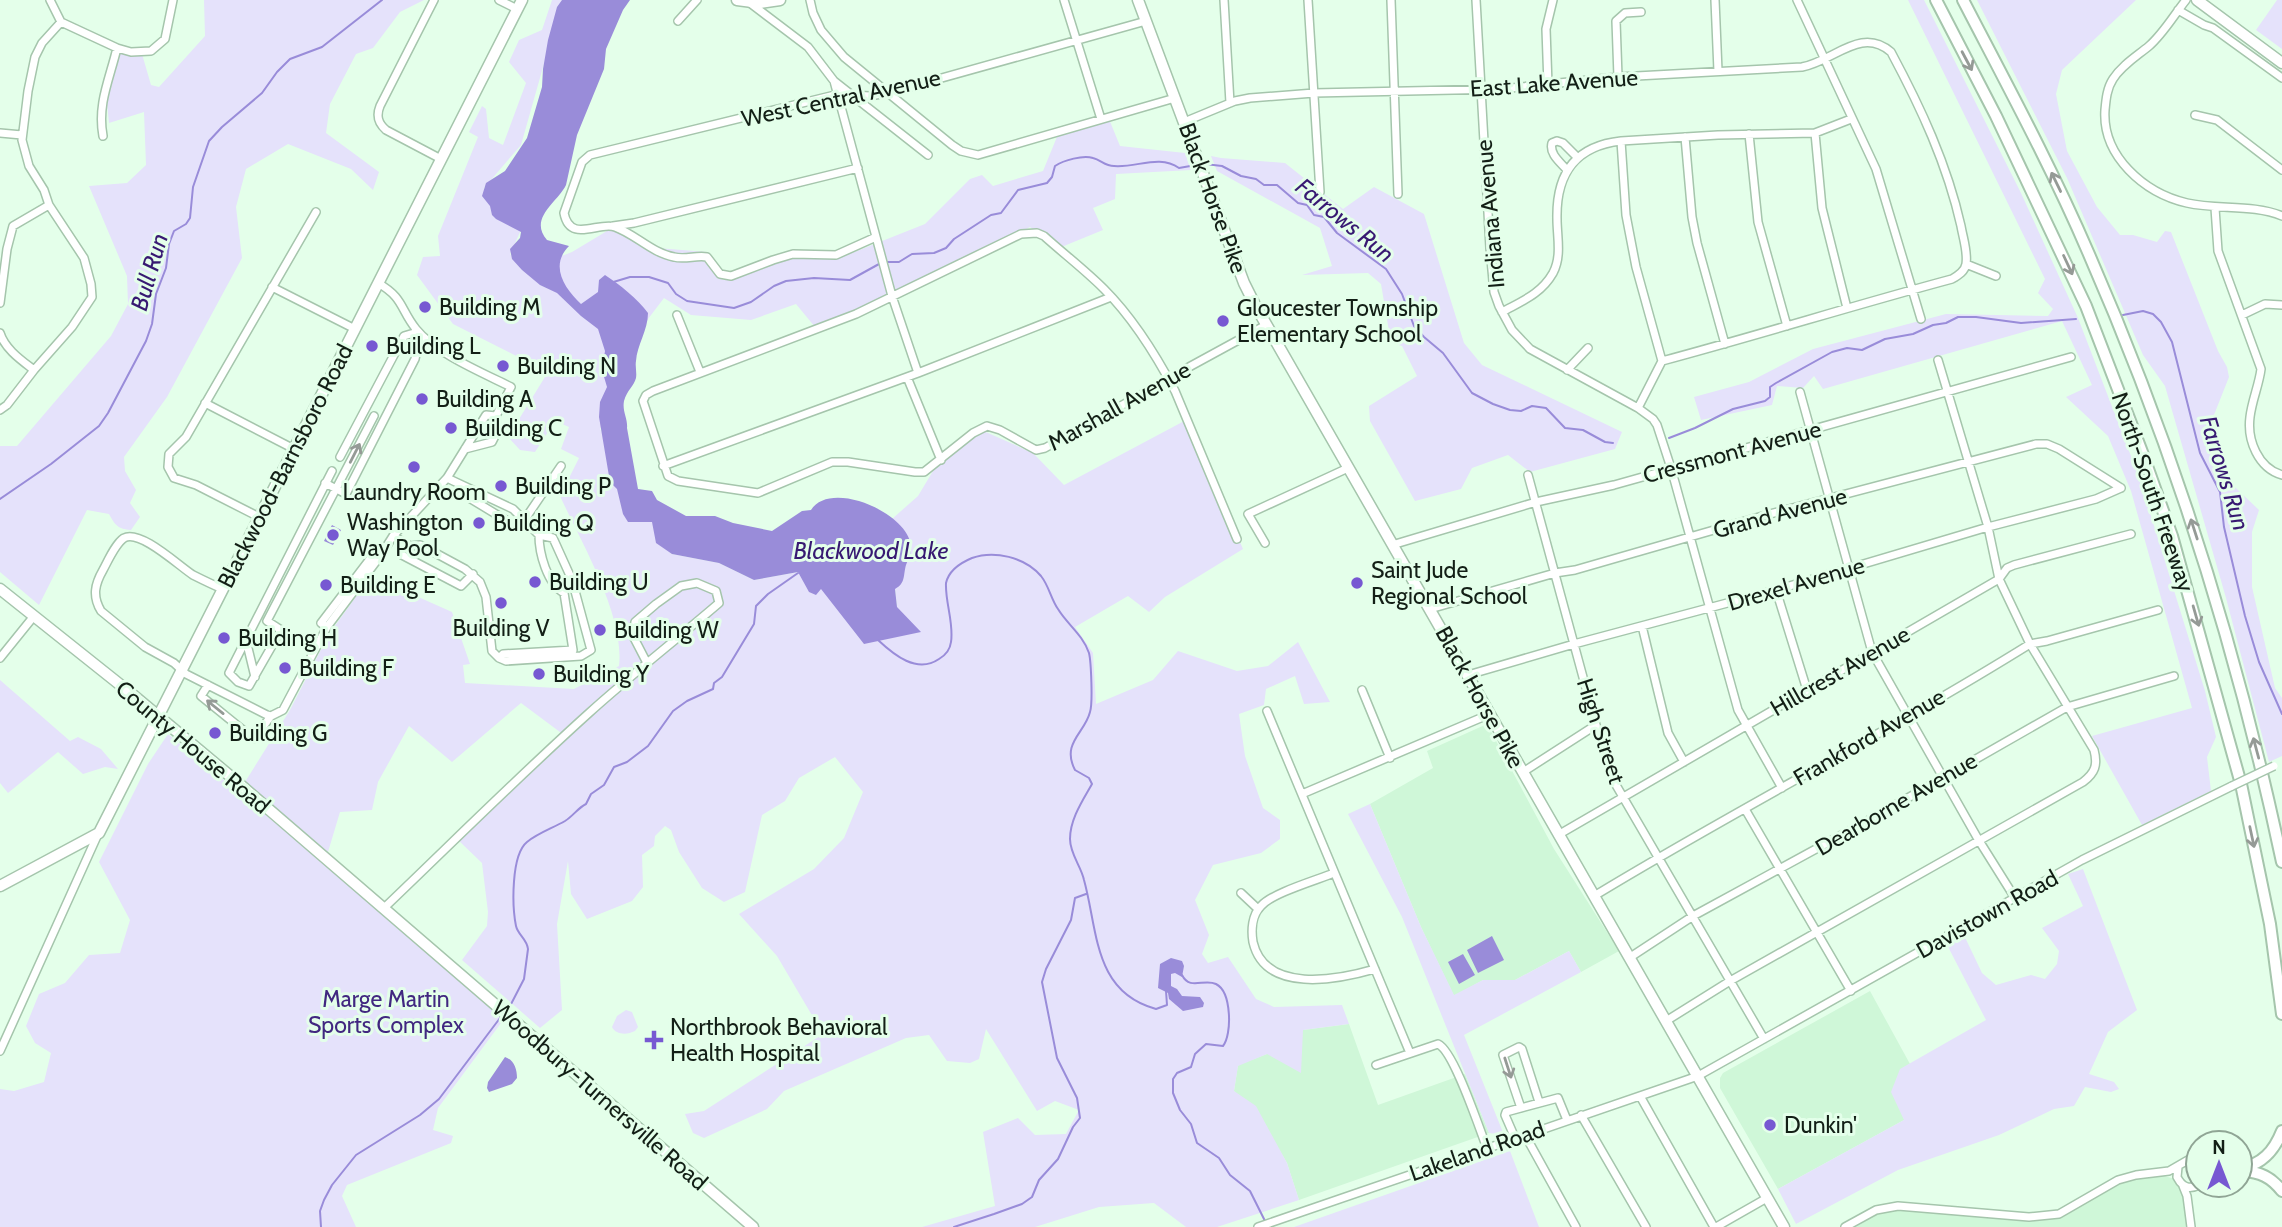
<svg xmlns="http://www.w3.org/2000/svg" width="2282" height="1227" viewBox="0 0 2282 1227" font-family="Cabin,sans-serif">
  <style>
    .built { fill: #cff7d8 }
    .green { fill: #e5e2fb }
    .water { fill: #998cd9 }
    .lines { fill: none; stroke-linecap: round; stroke-linejoin: round }
    .stream { stroke: #998cd9; stroke-width: 2 }
    .minor-casing { stroke: #a5c5ac; stroke-width: 10 }
    .major-casing { stroke: #a5c5ac; stroke-width: 13 }
    .highway-casing { stroke: #a5c5ac; stroke-width: 14 }
    .minor { stroke: #fff; stroke-width: 7 }
    .major { stroke: #fff; stroke-width: 10 }
    .highway { stroke: #fff; stroke-width: 10 }
    .minor-bridge-casing { stroke: #a5c5ac; stroke-width: 10; stroke-linecap: butt }
    .minor-bridge { stroke: #fff; stroke-width: 7 }
    .oneway { stroke: #959a96 }
    .poi-dot { fill: #7758d2; stroke: #e4ffea; stroke-width: 2.5 }
    .labels { text-anchor: middle; dominant-baseline: central; stroke-width: 6; stroke-linejoin: round; paint-order: stroke }
    .street-label { font-size: 23px; fill: #131f16; stroke: #e4ffea }
    .poi-label { font-size: 23px; fill: #131f16; stroke: #e4ffea; text-anchor: start }
    .park-label { font-size: 23px; fill: #412780; stroke: #e4ffea }
    .water-label { font-size: 24px; font-style: italic; fill: #371972; stroke: #e4ffea }
  </style>
  <rect width="100%" height="100%" fill="#e4ffea"/>
  <path class="built" d="M1487,724L1554,849L1619,951L1581,972L1569,951L1515,980H1483L1454,996L1421,927L1370,804L1433,768L1427,751Z
    M1870,991L1910,1064L1900,1070L1904,1120L1778,1189L1720,1088V1078L1723,1073Z
    M1349,1024L1378,1105L1465,1074L1489,1133L1299,1200L1287,1163L1271,1136L1234,1091L1238,1065L1267,1054L1303,1030Z
    M2161,1175L2178,1180L2183,1186L2191,1227H1845L1883,1208L2049,1216L2118,1180Z"/>
  <path class="green" d="M204,0H424L400,12L373,48L356,54L330,104L326,133L379,172L373,190L351,169L288,144L246,169L236,207L242,258L167,397L124,457L125,471L136,490L130,503L140,517L131,530C118,529 115,525 109,514L87,510L39,605L0,572V446H17L111,336L128,304L127,276L89,186L127,183L146,165L144,112L109,123L105,84L118,50L142,54L151,85L159,87L205,36Z
    M552,0H562L521,145L484,188L502,219L521,230L510,254L523,271L572,252L612,228L657,248L707,252L723,280L764,262L852,253L925,224L970,179L982,175L993,186L1043,171L1059,132L1109,119L1120,146L1185,153L1191,170L1116,174L1115,199L1093,208L1103,230L1059,248L1030,227L899,295L815,327L796,304L751,320L691,315L664,298L648,319L600,429L672,554L719,563L754,580L798,572L820,588L897,607L895,588L911,548L892,519L918,496L945,451L979,429L1033,453L1064,485L1188,419L1243,549L1165,597L1149,612L1128,596L1075,627L1093,653L1096,704L1153,680L1178,651L1237,671L1268,666L1298,642L1330,702L1304,704L1295,676L1266,689L1264,705L1239,714L1245,756L1263,808L1280,820V839L1261,853L1213,865L1195,900L1209,935L1202,954L1208,963L1228,957L1256,999L1274,1007L1342,1005L1349,1024L1303,1030L1301,1073L1267,1054L1238,1066L1234,1091L1256,1106L1287,1163L1299,1200L1217,1227H1186L1154,1203L1099,1207L1035,1227H922L995,1206L983,1132L1018,1118L1035,1135L1066,1134L1079,1110L1055,1101L1037,1111L986,1029L979,1059L970,1063L947,1061L929,1035L906,1038L784,1091L767,1109L704,1138L693,1133L685,1114L704,1111L823,1034L777,956L739,914L814,869L844,838L863,792L835,757L799,778L785,801L762,815L745,892L724,902L702,888L679,852L671,830L665,826L655,836L654,846L642,855L643,887L632,901L587,919L571,894L568,861L557,924L562,1010L540,1028L462,960L487,926L488,912L482,863L456,838L564,735L521,703L452,762L409,726L378,782L372,810L340,812L328,852L245,782L290,710L329,634L371,576L452,612L470,664L463,665L465,683L574,689L619,666C625,616 581,542 560,496L579,458L561,449L569,427L555,421L535,452L520,450L508,437L548,372L453,324L417,275L423,257L440,256L438,236L478,137L469,132L482,106L486,109L489,138L503,145L526,83L509,62L519,40L542,30Z
    M1908,0H1924L2021,193L2078,318L2139,477L2205,691L2216,737L2207,757L2211,791L2142,825L2092,736L2192,708L2131,491L2108,436L2066,397L2092,385L2062,321L1823,389L1814,376L1803,388L1777,386L1772,405L1701,420L1694,397L1749,382L1813,349L1946,314L2048,316L2053,309L2038,293L2045,279Z
    M1977,0H2136L2062,70L2056,94L2067,151L2097,207L2120,235H2133L2157,242L2165,231L2171,232L2218,351L2227,367L2229,377L2210,425L2212,457L2215,468L2259,510L2252,532V587L2275,688L2282,698V756L2269,762L2226,598L2165,386L2143,355L2067,178Z
    M2277,0H2282V49L2256,30Z
    M1211,156L1221,158L1285,163L1343,209L1374,187L1424,214L1464,343L1482,365L1622,432L1615,449L1530,472L1508,455L1472,468L1461,489L1415,501L1370,421L1369,406L1417,376L1402,346L1391,343L1381,284L1368,273L1302,275L1332,266L1320,228L1217,171Z
    M0,680L70,741L78,737L101,749L118,769L105,767L83,774L58,752L8,793L0,783Z
    M168,734L342,878L504,1019L438,1108L433,1130L453,1136L451,1143L347,1185L342,1196L356,1227H0V1089L14,1091L44,1082L51,1053L35,1043L26,1026L39,994L65,983L89,955L120,953L130,920L99,862L148,764Z
    M1370,804L1421,927L1454,995L1483,980H1515L1569,951L1581,972L1464,1035L1504,1135L1489,1133L1402,917L1348,814Z
    M2083,869L2137,1010L2108,1032L2089,1074L2114,1082L2119,1089L2111,1092L2085,1087L2074,1106L2054,1109L1999,1135L1898,1170L1796,1224L1778,1189L1904,1120L1891,1092L1900,1069L1986,1020L1945,941L1962,931L1982,973L1996,985L2031,975L2045,979L2057,964L2059,951L2042,928L2083,906L2068,874Z
    M626,1010L632,1012L638,1027L635,1031C627,1035 616,1035 612,1027L617,1016Z
    M1510,1151L1539,1227H1294Z"/>
  <path class="water" d="M562,0H630L623,10L606,49L604,69L577,135L566,185C558,202 528,218 547,240L569,246C549,266 565,289 581,304L598,292L599,280L605,275C619,284 638,299 648,313C648,330 637,345 636,361C635,367 637,372 636,378C634,386 627,390 624,401C622,411 628,419 627,428L638,489L652,491L657,500L686,516H715L733,523L772,531L802,511L811,510C831,478 913,515 911,549C911,555 908,560 906,565C903,575 906,583 895,589L897,607L921,632L864,644L821,589L816,595L809,592L798,572L754,580L719,563L672,554L656,543L652,522H628L623,514L617,489L610,482L599,417L600,402L607,387L602,370L605,351L598,329L581,316L557,293L540,285L522,270L512,259L510,249L520,238L521,232L496,219L492,215L490,206L482,196L486,183L505,171L527,138L542,87L543,69L548,40L557,7Z
    M332,525L341,530L333,545L324,541Z
    M1492,936L1504,960L1478,973L1467,950Z
    M1463,954L1475,975L1459,984L1448,962Z
    M1171,958L1182,961L1184,966L1182,977L1175,973L1171,974V986L1177,989L1182,996L1200,997L1204,1003L1203,1007L1183,1011L1169,999L1168,993L1158,988L1160,964Z
    M505,1057C514,1060 517,1069 517,1078L512,1084L489,1092L487,1088L488,1082Z"/>
  <g class="lines">
    <path class="stream" d="M1205,164L1222,166L1241,176L1256,179L1264,185H1277L1298,203L1307,205L1314,215L1324,217L1337,233L1386,269L1402,294L1414,326L1424,337L1443,353L1472,393L1493,404L1510,410L1521,411L1532,406L1546,408L1565,428L1583,430L1605,442L1613,443
      M885,262H899L912,254L934,253L946,248L954,239L991,215L1001,213L1018,190L1047,183L1052,177L1055,166C1064,160 1083,155 1093,158C1101,160 1105,166 1114,166C1137,168 1159,154 1179,168L1196,165
      M610,283L630,277H649L668,283L676,294L687,301L734,308L751,302L774,286L786,281L814,278L850,280L879,264
      M2123,315L2143,311L2153,314L2161,322L2172,342L2200,453L2220,492L2224,527L2245,616L2259,662L2282,714
      M1669,438L1695,428L1733,409L1765,401L1770,397V387L1776,383L1832,352L1847,348L1862,350L1885,339L1913,334L1933,325L1946,323L1958,317H1976L2021,323L2076,319
      M0,499L51,464L99,426L108,413L146,341L152,324L156,294L166,268L169,244L174,231L186,224L190,218L193,187L209,141L222,127L262,93L277,72L290,59L322,47L382,0
      M878,640C894,655 917,674 939,659C946,655 950,650 951,642C954,623 945,602 946,583C949,570 960,563 972,558C994,550 1025,557 1041,576C1049,586 1051,599 1058,609C1067,624 1083,635 1089,653C1091,661 1093,703 1090,712C1085,733 1061,743 1075,770L1089,778L1092,784C1083,800 1070,819 1070,839C1070,854 1081,866 1084,880C1098,930 1093,992 1156,1009L1167,1005L1166,991
      M1182,975C1190,991 1204,978 1216,984C1232,992 1232,1035 1223,1046L1206,1044L1195,1054L1191,1067L1177,1073L1173,1079V1093L1180,1110L1191,1124L1197,1143L1219,1158L1230,1175L1250,1191L1266,1223
      M509,1008L524,979L528,949C527,939 518,935 516,926C512,906 511,855 527,842C538,833 553,828 565,821C573,816 578,808 586,804L591,794L604,785L614,767L627,762L648,746L673,711L687,701L713,689L714,683L722,677L754,624L756,606L768,594L798,573
      M321,1227L320,1211L324,1200L332,1185L356,1155L420,1115L439,1099L500,1018
      M954,1227L994,1214L1022,1204L1032,1197L1039,1180L1058,1159L1073,1127L1080,1118L1077,1098L1057,1058L1042,982L1046,969L1071,920L1075,898L1086,894"/>
    <g class="minor-casing">
      <path id="minor" d="M50,0L61,22L117,48L131,52L151,51L165,39L173,0
        M434,0L380,106C376,116 378,123 386,130L441,159
        M499,0L517,9
        M810,0L813,13L821,30L844,57L952,145L961,151L978,155L1175,98
        M1064,0L1101,119
        M1224,0L1230,103
        M1308,0L1320,192
        M1391,0L1398,194
        M1476,0L1490,248L1494,292L1499,306L1512,330L1530,349L1638,408L1653,419L1657,425L1671,468L1738,710L1782,788
        M1715,0L1718,71
        M1797,0L1876,169L1921,319
        M2186,0C2174,15 2163,34 2149,46C2137,56 2122,65 2113,79C2107,88 2106,99 2105,110C2102,156 2144,193 2187,203C2218,210 2253,204 2282,216
        M750,3L808,47L834,81L928,155
        M2178,10L2204,25L2213,28L2282,78
        M678,21L697,0
        M1618,77L1616,21L1625,13L1641,12
        M834,81L892,296L918,373
        M1548,85L1546,29L1553,0
        M2195,115L2217,120L2282,170
        M1184,122L1235,101L1250,98L1314,93L1501,89L1618,77L1802,67C1834,61 1861,26 1891,52C1921,108 1947,164 1961,226C1963,238 1968,252 1966,264C1965,271 1959,275 1952,279C1855,305 1759,335 1662,361L1638,408
        M0,133L22,135
        M1815,133L1822,208L1847,308
        M1749,134L1758,222L1787,326
        M103,136C97,104 110,78 117,48
        M1685,137L1692,217L1697,243L1725,344
        M1621,141L1626,215L1636,267L1662,361
        M1567,170C1560,162 1549,154 1552,143L1557,141L1563,143L1578,158
        M2215,208L2218,251L2261,369C2259,385 2252,400 2250,417C2247,440 2258,468 2282,475
        M613,226L634,223L858,168
        M876,237L836,255L793,254L773,260L731,276L720,274L707,257C696,255 685,260 674,257C652,253 635,234 615,227C599,221 570,244 564,213L582,162L590,155L839,94L869,96L888,93L1146,21
        M1966,264L1996,276
        M272,287L355,329
        M0,303L7,249L13,226L49,205
        M1502,312C1522,301 1541,294 1553,273C1562,256 1557,237 1557,219C1556,174 1575,146 1621,141L1718,135L1815,133L1851,119
        M677,315L700,372
        M2242,315L2265,304L2282,305
        M0,333C5,349 21,360 34,370
        M1567,370L1588,348
        M907,377L941,460
        M1800,392L1872,652L1978,839L2015,898
        M205,403L294,449
        M0,410L7,405L34,370L72,327L92,297L91,284L84,258L49,205L44,190L29,166L22,140L28,91L35,57L42,43L61,22
        M465,449L492,442L498,430L496,416
        M340,457L404,336L414,333L416,330
        M663,466L918,373L1111,297
        M332,471L229,673L238,682L249,686L281,630L267,621L374,416
        M1528,475L1596,725L1616,785L1764,1039
        M325,483L346,494L415,359L418,344L414,333
        M465,487L461,493L519,528L561,466
        M259,517L196,485L174,478L168,467L169,454L186,437L316,212
        M393,536L410,546L420,545L428,549L465,569L480,582L486,597L492,651L499,658L506,661L581,656L591,650L572,580L553,538L539,535L513,509L447,478
        M1237,539L1175,391C1156,355 1133,318 1104,289C1085,270 1064,254 1044,236L1037,233L1021,234L856,314L653,391L646,395L643,401L668,476L678,481L758,493L832,462H848L915,472H924L973,433L987,426L1000,430L1036,450L1045,448L1169,379L1189,367L1266,325
        M405,543L401,548L400,554L461,586L473,574
        M1265,543L1248,514L1348,468
        M1392,545L1536,502L1614,485L2071,357
        M223,589C213,585 203,580 193,575C179,566 140,529 124,538C115,544 108,561 103,570C95,584 92,596 101,611L145,647L174,663L186,674L267,715L271,716
        M1776,590L1807,690
        M1430,609L1555,573L1575,570L1766,515L2036,444H2047L2059,449L2121,488
        M1642,626L1668,733L1684,762
        M327,627L321,623L376,551L381,555
        M246,640L255,677
        M0,658L34,616
        M499,658L503,654L573,650L564,593C547,584 539,553 539,535
        M1468,675L1574,644L1776,590L1988,527L2096,499L2121,488
        M208,685L201,696L254,739L271,716L283,710L327,627L381,555L393,536L447,478L486,415L496,416L511,387C483,373 435,353 416,329C400,309 404,298 378,283
        M1362,690L1390,758
        M1267,711L1410,1053
        M1523,772L1596,725
        M1302,794L1490,714
        M1745,809L1851,991
        M1558,835L1999,579L2007,568L2014,565L2131,534
        M1334,873C1317,880 1272,893 1261,906C1252,915 1251,930 1253,942C1265,994 1337,980 1375,969
        M1241,893L1258,909
        M1594,896C1737,809 1887,733 2030,644L2047,641L2158,610
        M384,908C452,843 519,776 589,713C631,675 676,640 719,603L716,591L697,583L681,586L656,604L635,622L633,636L647,663
        M1629,958L1693,916L1871,819L2067,707L2174,676
        M1666,1021L1730,981L2083,782C2095,773 2098,765 2094,750L2030,644L1999,579L1988,527L1938,360
        M0,1051L98,834
        M1376,1065L1438,1044C1454,1051 1479,1128 1487,1148
        M1640,1096L1714,1227
        M1521,1108L1503,1055L1519,1047L1522,1049L1539,1102
        M1581,1115L1646,1227
        M1525,1135L1576,1227
        M1515,1138L1505,1115L1506,1112L1558,1098L1567,1120
        M2178,1167L2177,1177C2182,1187 2189,1190 2199,1185
        M2183,1186L2187,1196L2191,1227
        M1258,1227L1698,1076L2082,860L2232,786
        M1716,1227L1767,1198
        M1845,1227L1876,1210L1898,1206L2029,1217L2059,1214L2118,1180L2136,1175L2169,1171L2188,1160L2198,1162"/>
    </g>
    <g class="major-casing">
      <path id="major" d="M737,0L760,3L780,0
        M1138,0L1244,283L1255,305L1784,1227
        M2197,0L2282,63
        M0,589L133,695L236,781L753,1227
        M0,886L99,833L522,0"/>
    </g>
    <g class="highway-casing">
      <path id="highway" d="M1936,0L1996,116L2086,306L2142,452L2172,536L2241,784L2270,924L2282,1014
        M1963,0C2006,83 2051,166 2088,252C2174,448 2238,653 2282,862
        M2240,1168C2262,1165 2274,1151 2282,1131
        M2243,1171C2260,1172 2271,1177 2282,1191"/>
    </g>
    <use href="#minor" class="minor"/>
    <use href="#major" class="major"/>
    <use href="#highway" class="highway"/>
    <g class="minor-bridge-casing">
      <path id="minor-bridge" d="M2232,786L2274,766"/>
    </g>
    <use href="#minor-bridge" class="minor-bridge"/>
  </g>
  <defs><path id="oneway-shaft" d="M-6 0H5M1.5-3L5.5 0L1.5 3" fill="none" stroke-width="1.6" stroke-linecap="round" stroke-linejoin="round" transform="scale(1.75)"/></defs>
  <g class="oneway">
    <use href="#oneway-shaft" transform="translate(1967 61) rotate(62)"/>
    <use href="#oneway-shaft" transform="translate(2056 182) rotate(-116)"/>
    <use href="#oneway-shaft" transform="translate(2068 265) rotate(65)"/>
    <use href="#oneway-shaft" transform="translate(355 453) rotate(-63)"/>
    <use href="#oneway-shaft" transform="translate(2194 529) rotate(-108)"/>
    <use href="#oneway-shaft" transform="translate(2196 616) rotate(74)"/>
    <use href="#oneway-shaft" transform="translate(215 707) rotate(-141)"/>
    <use href="#oneway-shaft" transform="translate(2256 748) rotate(-105)"/>
    <use href="#oneway-shaft" transform="translate(2252 837) rotate(78)"/>
    <use href="#oneway-shaft" transform="translate(1508 1068) rotate(72)"/>
  </g>
  <g class="poi-dot">
    <circle cx="425" cy="307" r="7"/>
    <circle cx="1223" cy="321" r="7"/>
    <circle cx="372" cy="346" r="7"/>
    <circle cx="503" cy="366" r="7"/>
    <circle cx="422" cy="399" r="7"/>
    <circle cx="451" cy="428" r="7"/>
    <circle cx="414" cy="467" r="7"/>
    <circle cx="501" cy="486" r="7"/>
    <circle cx="479" cy="523" r="7"/>
    <circle cx="333" cy="535" r="7"/>
    <circle cx="535" cy="582" r="7"/>
    <circle cx="1357" cy="583" r="7"/>
    <circle cx="326" cy="585" r="7"/>
    <circle cx="501" cy="603" r="7"/>
    <circle cx="600" cy="630" r="7"/>
    <circle cx="224" cy="638" r="7"/>
    <circle cx="285" cy="668" r="7"/>
    <circle cx="539" cy="674" r="7"/>
    <circle cx="215" cy="733" r="7"/>
    <path d="M650.5 1029.5h7v7h7v7h-7v7h-7v-7h-7v-7h7z"/>
    <circle cx="1770" cy="1125" r="7"/>
  </g>
  <g class="labels">
    <g class="street-label">
      <text transform="translate(1554 83) rotate(-4)">East Lake Avenue</text>
      <text transform="translate(841 98) rotate(-12)">West Central Avenue</text>
      <text transform="translate(1213 198) rotate(70)">Black Horse Pike</text>
      <text transform="translate(1490 214) rotate(-95)">Indiana Avenue</text>
      <text transform="translate(1119 406) rotate(-29)">Marshall Avenue</text>
      <text transform="translate(1732 452) rotate(-15)">Cressmont Avenue</text>
      <text transform="translate(285 466) rotate(-63)">Blackwood-Barnsboro Road</text>
      <text transform="translate(2153 492) rotate(71)">North-South Freeway</text>
      <text transform="translate(1780 513) rotate(-15)">Grand Avenue</text>
      <text transform="translate(1796 584) rotate(-16)">Drexel Avenue</text>
      <text transform="translate(1840 671) rotate(-30)">Hillcrest Avenue</text>
      <text transform="translate(1480 697) rotate(61)">Black Horse Pike</text>
      <text transform="translate(1601 731) rotate(72)">High Street</text>
      <text transform="translate(1869 737) rotate(-30)">Frankford Avenue</text>
      <text transform="translate(193 747) rotate(40)">County House Road</text>
      <text transform="translate(1896 804) rotate(-30)">Dearborne Avenue</text>
      <text transform="translate(1987 914) rotate(-29)">Davistown Road</text>
      <text transform="translate(600 1095) rotate(41)">Woodbury-Turnersville Road</text>
      <text transform="translate(1477 1151) rotate(-19)">Lakeland Road</text>
    </g>
    <g class="poi-label">
      <text x="439" y="307">Building M</text>
      <text x="1237" y="308">Gloucester Township<tspan x="1237" dy="26">Elementary School</tspan></text>
      <text x="386" y="346">Building L</text>
      <text x="517" y="366">Building N</text>
      <text x="436" y="399">Building A</text>
      <text x="465" y="428">Building C</text>
      <text x="515" y="486">Building P</text>
      <text x="414" y="492" text-anchor="middle">Laundry Room</text>
      <text x="347" y="522">Washington<tspan x="347" dy="26">Way Pool</tspan></text>
      <text x="493" y="523">Building Q</text>
      <text x="1371" y="570">Saint Jude<tspan x="1371" dy="26">Regional School</tspan></text>
      <text x="549" y="582">Building U</text>
      <text x="340" y="585">Building E</text>
      <text x="501" y="628" text-anchor="middle">Building V</text>
      <text x="614" y="630">Building W</text>
      <text x="238" y="638">Building H</text>
      <text x="299" y="668">Building F</text>
      <text x="553" y="674">Building Y</text>
      <text x="229" y="733">Building G</text>
      <text x="670" y="1027">Northbrook Behavioral<tspan x="670" dy="26">Health Hospital</tspan></text>
      <text x="1784" y="1125">Dunkin'</text>
    </g>
    <g class="park-label">
      <text x="386" y="999">Marge Martin<tspan x="386" dy="26">Sports Complex</tspan></text>
    </g>
    <g class="water-label">
      <text transform="translate(1345 220) rotate(39)">Farrows Run</text>
      <text transform="translate(149 272) rotate(-74)">Bull Run</text>
      <text transform="translate(2225 473) rotate(73)">Farrows Run</text>
      <text x="871" y="550">Blackwood Lake</text>
    </g>
  </g>
  <g transform="translate(2219 1164)"><circle r="33" fill="#e4ffea" stroke="#90a595" stroke-width="2"/>
  <path d="M0-5L12 26L0 18L-12 26Z" fill="#7758d2"/>
  <text y="-10" font-size="19" font-weight="bold" text-anchor="middle" fill="#131f16">N</text>
  </g>
</svg>
